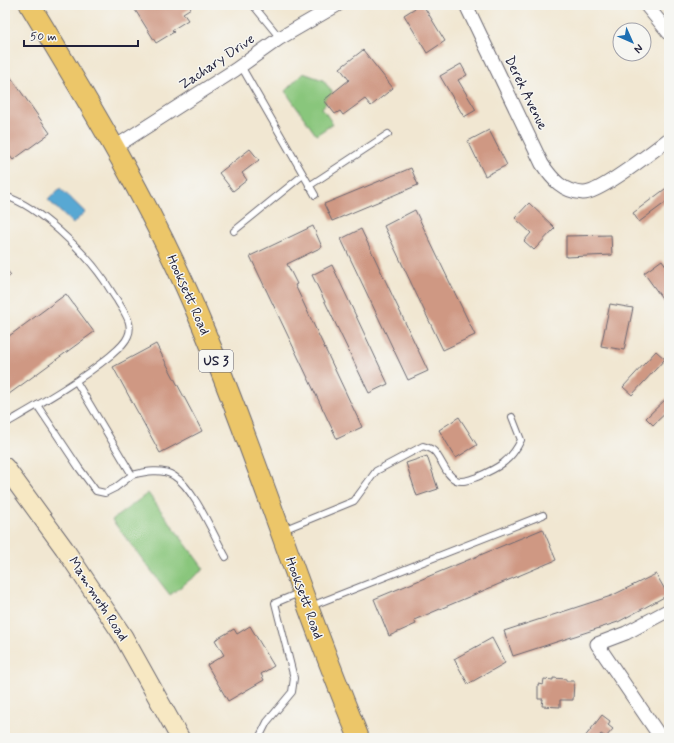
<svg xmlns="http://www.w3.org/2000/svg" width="674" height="743" viewBox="0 0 674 743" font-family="Mynerve,sans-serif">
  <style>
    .green { fill: #89c67c; stroke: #56745c }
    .water { fill: #59a8d3; stroke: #3e6587 }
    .building { fill: #cf9883 }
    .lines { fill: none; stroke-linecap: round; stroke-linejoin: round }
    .service-casing { stroke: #6a6770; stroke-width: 8 }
    .minor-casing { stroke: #6a6770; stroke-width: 15 }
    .secondary-casing { stroke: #6a6770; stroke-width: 20 }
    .primary-casing { stroke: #6a6770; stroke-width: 22 }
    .service { stroke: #fff; stroke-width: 6 }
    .minor { stroke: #fff; stroke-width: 13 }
    .secondary { stroke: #f7e8c3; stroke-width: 18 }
    .primary { stroke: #ecc669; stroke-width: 20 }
    .labels { text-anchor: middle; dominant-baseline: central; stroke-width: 3; stroke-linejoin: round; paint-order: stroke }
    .shield { fill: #f6f6f2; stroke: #626272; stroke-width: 1 }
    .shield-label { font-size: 13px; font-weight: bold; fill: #22223b }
    .street-label { font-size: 14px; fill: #22223b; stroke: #f6f6f2 }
  </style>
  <rect width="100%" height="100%" fill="#f6f6f2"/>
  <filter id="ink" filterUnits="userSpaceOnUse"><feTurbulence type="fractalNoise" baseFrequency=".025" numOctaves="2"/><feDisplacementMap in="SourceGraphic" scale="8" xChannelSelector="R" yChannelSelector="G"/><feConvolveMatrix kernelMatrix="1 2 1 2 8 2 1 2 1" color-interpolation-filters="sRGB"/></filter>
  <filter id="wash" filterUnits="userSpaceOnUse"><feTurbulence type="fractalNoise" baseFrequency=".012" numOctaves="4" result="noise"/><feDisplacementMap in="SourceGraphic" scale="16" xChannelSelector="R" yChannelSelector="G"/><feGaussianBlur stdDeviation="0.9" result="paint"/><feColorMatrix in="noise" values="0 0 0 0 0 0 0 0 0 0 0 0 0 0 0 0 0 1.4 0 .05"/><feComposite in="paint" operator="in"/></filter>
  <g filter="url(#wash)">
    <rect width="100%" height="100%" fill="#f1e7d2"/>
    <path class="green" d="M303,73L323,80L333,93L324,100L326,103L322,108L333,124L316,135L285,91Z
      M148,493L204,569L170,595L112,520Z"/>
    <path class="water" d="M60,188L85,212L73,224L48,200Z"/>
    <g id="blocks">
      <path class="building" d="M132,5H189L191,8L183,13L188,20L172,30L174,32L156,43Z
        M420,5H423L445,41L427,53L404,15Z
        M363,50L393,88L371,106L365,99L343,115L340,111L335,114L324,100L349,80L340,68Z
        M461,64L467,75L458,80L476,110L464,117L440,76Z
        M5,69L50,133L13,160L5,150Z
        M489,130L507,165L485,176L468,141Z
        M250,149L259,160L242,173L247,180L233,191L219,173Z
        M411,168L418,185L332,221L324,204Z
        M669,186V200L639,222L633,213Z
        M529,203L555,228L534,250L524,241L531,233L515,218Z
        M415,210L475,335L443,350L384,226Z
        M313,226L322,247L287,264L297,284L295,285L362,427L337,439L250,256Z
        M361,229L428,371L408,380L341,239Z
        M611,235L612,255L566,257V236Z
        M662,260L669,270V308L644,273Z
        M332,265L388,384L369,393L312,275Z
        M5,268L11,275L5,280Z
        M66,294L94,332L5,397V339Z
        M610,304L633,308L624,350L601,346Z
        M156,344L202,431L160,453L113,367Z
        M656,351L665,359L632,395L623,387Z
        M669,396V410L653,425L646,418Z
        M459,417L477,445L456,458L439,430Z
        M427,456L438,489L417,496L406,463Z
        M543,529L556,560L414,620L416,624L389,636L374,599Z
        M656,574L668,595L618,622L513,656L504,631L611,596Z
        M250,626L274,666L261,674L264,680L228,701L207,665L224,655L215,640L234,629L237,634Z
        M492,638L505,663L468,684L454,659Z
        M553,678L566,679V681H574L573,700H560V707L542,706L543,699H538V684L543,685L544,679L553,680Z
        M602,715L610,721L608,725L613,729L606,737L601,734L598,738H584Z"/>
    </g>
  </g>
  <g filter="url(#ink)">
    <use href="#blocks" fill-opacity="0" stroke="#6a6770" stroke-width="1"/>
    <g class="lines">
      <g class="service-casing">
        <path id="service" d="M253,5L280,38
          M241,66L315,195
          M309,186L388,134
          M5,196C38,206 84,251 104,280C108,286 112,293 117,300C123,311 134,323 128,336C125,344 116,351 110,356C77,383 41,403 5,424
          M234,231L303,175
          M37,405L79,468L96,491L105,493L115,488L132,475L76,381
          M132,475C145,472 162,468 174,476C194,488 214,536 226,557
          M283,530L354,501L376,471L423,446C426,447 431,448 434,451C442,459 445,475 456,480C463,483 471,479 477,477C498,468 511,461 521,440L512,417
          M311,606L543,515
          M259,738L267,722L292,692L294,678L275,603L299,593"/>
      </g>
      <g class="minor-casing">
        <path id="minor" d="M466,5L542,164C552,179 563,192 583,193C599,194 654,150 669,139
          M646,5L669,33
          M115,147L235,70L280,38L337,5
          M661,738L597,644L626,633L669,610"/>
      </g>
      <g class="secondary-casing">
        <path id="secondary" d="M5,467L64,548L123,636L180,738"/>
      </g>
      <g class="primary-casing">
        <path id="primary" d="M30,5C93,109 156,213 202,325C259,461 302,602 359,738"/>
      </g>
      <use href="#service" class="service"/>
      <use href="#minor" class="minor"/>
      <use href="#secondary" class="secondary"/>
      <use href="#primary" class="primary"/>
    </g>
  </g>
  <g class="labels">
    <rect class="shield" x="199" y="350" width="34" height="22" rx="3"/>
    <g class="shield-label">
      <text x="216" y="361">US 3</text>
    </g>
    <g class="street-label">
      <text transform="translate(217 62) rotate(-34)">Zachary Drive</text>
      <text transform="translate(526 93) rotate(64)">Derek Avenue</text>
      <text transform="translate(188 295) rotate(66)">Hooksett Road</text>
      <text transform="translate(304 598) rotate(70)">Hooksett Road</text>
      <text transform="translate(98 599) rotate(57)">Mammoth Road</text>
    </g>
  </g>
  <rect width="674" height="743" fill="none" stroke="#f6f6f2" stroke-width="20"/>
  <g transform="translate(632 42) rotate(135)"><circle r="19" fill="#f6f6f2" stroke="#a1a1a9"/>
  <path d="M0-3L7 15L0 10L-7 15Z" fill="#1f6fb2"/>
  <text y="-6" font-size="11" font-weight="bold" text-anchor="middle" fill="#22223b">N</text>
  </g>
  <path d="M24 40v6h114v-6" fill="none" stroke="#22223b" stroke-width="2"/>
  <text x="30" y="40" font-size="12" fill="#22223b" stroke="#f6f6f2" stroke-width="3" paint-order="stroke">50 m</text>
</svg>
